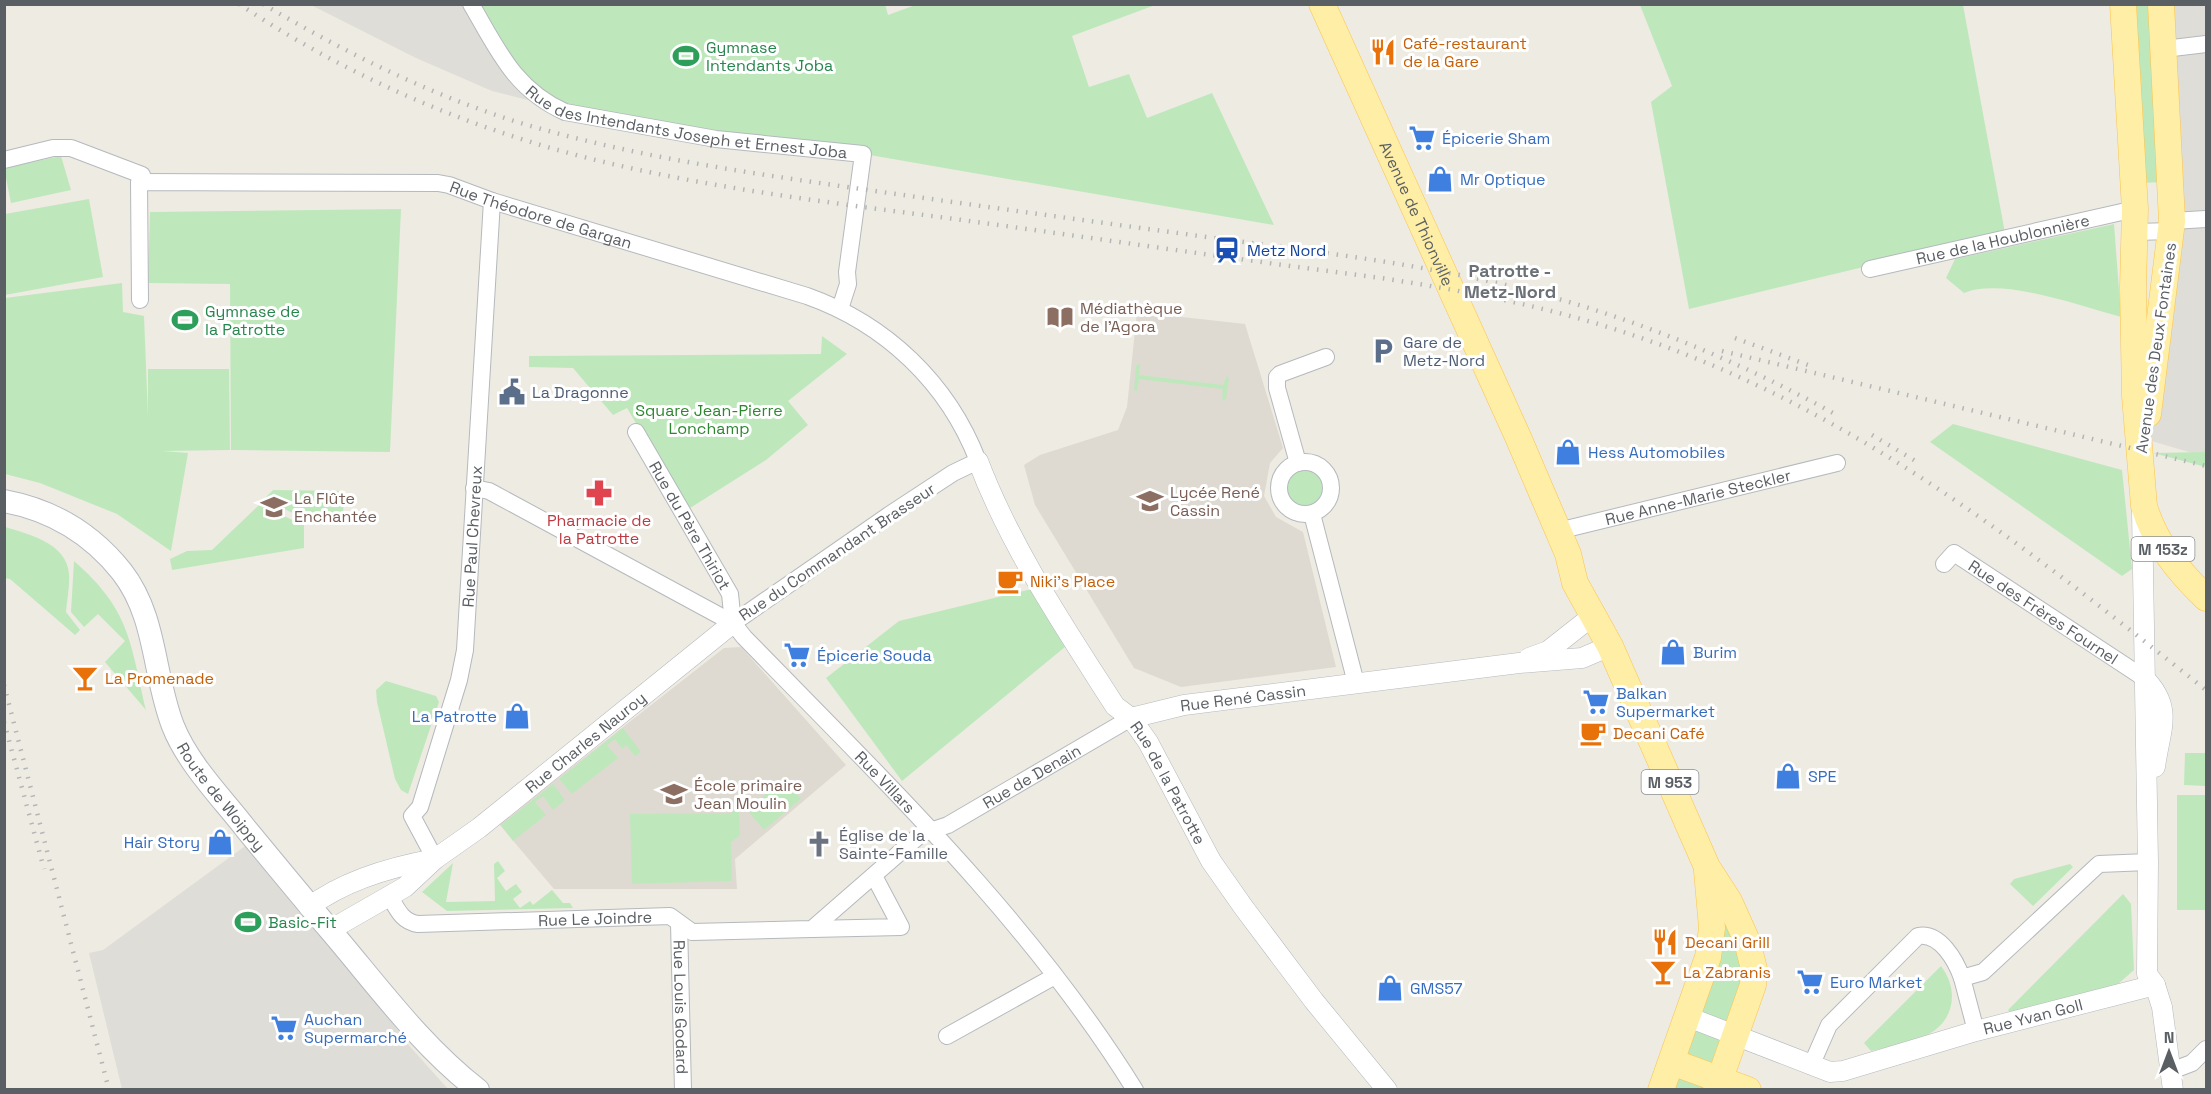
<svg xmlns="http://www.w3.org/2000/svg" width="2211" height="1094" viewBox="0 0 2211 1094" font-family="'Space Grotesk',sans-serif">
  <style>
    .industrial { fill: #dfddd7 }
    .education { fill: #dedad1 }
    .green { fill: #bee8bc }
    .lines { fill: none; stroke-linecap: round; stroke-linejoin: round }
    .minor-casing { stroke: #b5b9bd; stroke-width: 18 }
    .tertiary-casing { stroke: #b5b9bd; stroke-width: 21 }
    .secondary-casing { stroke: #b6bac0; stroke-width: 24 }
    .primary-casing { stroke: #fbc44e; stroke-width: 27 }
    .minor { stroke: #fff; stroke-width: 16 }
    .tertiary { stroke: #fff; stroke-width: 20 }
    .secondary { stroke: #fff; stroke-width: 22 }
    .primary { stroke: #ffeea6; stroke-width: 26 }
    .rail { stroke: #b4b5b5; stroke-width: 4.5; stroke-dasharray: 1.5 8; stroke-linecap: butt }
    .labels { text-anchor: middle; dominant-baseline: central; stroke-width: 6; stroke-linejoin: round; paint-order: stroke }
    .shield { fill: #fff; stroke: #8c8f92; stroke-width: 1.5 }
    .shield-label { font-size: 15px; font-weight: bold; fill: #5a5f64 }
    .food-label { font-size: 16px; fill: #c56008; stroke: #fff; text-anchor: start }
    .leisure-label { font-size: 16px; fill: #27864d; stroke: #fff; text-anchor: start }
    .street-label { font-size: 16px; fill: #5a5f64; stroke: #fff }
    .shop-label { font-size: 16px; fill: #366cbe; stroke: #fff; text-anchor: start }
    .transit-label { font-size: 16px; fill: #164399; stroke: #fff; text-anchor: start }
    .education-label { font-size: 16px; fill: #785e54; stroke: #fff; text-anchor: start }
    .service-label { font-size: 16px; fill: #4e5e75; stroke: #fff; text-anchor: start }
    .park-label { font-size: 16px; fill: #2e8730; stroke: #fff }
    .health-label { font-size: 16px; fill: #be3a42; stroke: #fff }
    .worship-label { font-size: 16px; fill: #5b616d; stroke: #fff; text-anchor: start }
    .neighbourhood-label { font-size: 18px; font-weight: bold; fill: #6b7176; stroke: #fff }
  </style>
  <rect width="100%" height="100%" fill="#eeebe2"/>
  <path class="industrial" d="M311,5H481L552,106L492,91L416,58Z
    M2161,5H2206V452L2192,453L2145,439L2170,257Z
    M252,841L330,930L405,1041L448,1089H122L89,953L103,950Z"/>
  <path class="education" d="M1137,312L1245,324L1283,448L1270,463L1264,496L1276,517L1303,532L1336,667L1181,687L1134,668L1035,505L1024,465L1040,455L1118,430L1127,407Z
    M741,647L846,765L735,859L737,889H554L499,824L724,648Z"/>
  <path class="green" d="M885,4L888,15L918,4L1155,5L1072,36L1089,87L1129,74L1147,118L1212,93L1274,225L864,154L716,139L543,100L474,5Z
    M1640,5H1963L2005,233L1689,309L1651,102L1672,86Z
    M2131,5H2153L2163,182L2141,183Z
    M61,156L71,190L11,203L4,168Z
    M89,199L103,277L5,295V214Z
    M401,209L390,452L231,450L230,284L148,283L150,212Z
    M2114,224L2121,317C2079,306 2003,277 1964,293L1946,278L1955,259Z
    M122,283L123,312L144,316L148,416V369H229L230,450L162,451L188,453L171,551L117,514L40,483L5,474V298Z
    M822,336L847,354L788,401L808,425L766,460L687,510L627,408L613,415L573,368L529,367V356L821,354Z
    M1140,363L1139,375L1223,385L1227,376L1229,379L1226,399L1222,401L1223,389L1139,379L1137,391L1134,390L1136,366Z
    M1953,424L2122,470L2132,569L2122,576L1930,442Z
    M2206,452V467L2153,453Z
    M1285 489a20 20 0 1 1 40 0a20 20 0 1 1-40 0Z
    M273,490L344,491L343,517L303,518L264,499Z
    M259,505L304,525V548L172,570L170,559L187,551L212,550Z
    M5,527C28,534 67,543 69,574C70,586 67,599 66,612L80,630L75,635L10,579L5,578Z
    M74,561C130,610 130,641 146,710L105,662L125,641L98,614L84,627L71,612Z
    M1032,589L1065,647L902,781L826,678L899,621Z
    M386,681L436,696L439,702L408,794L401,790L395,779L377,702L376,690Z
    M623,728L641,752L635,756L626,745L622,749L615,739L607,745L618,758L572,794L559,779Z
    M2185,753H2206V786L2184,785Z
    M784,779L801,799L764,830L747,810Z
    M553,784L565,800L553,810L543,796L535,802L546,815L513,841L501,825Z
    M2177,795H2206V910H2177Z
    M731,807H739L740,836L731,842L732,881L632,884L630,814L731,813Z
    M498,861L505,871L497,878L506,891L516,884L522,892L513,899L520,908L530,901L533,905L552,890L563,903H570L573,908L447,911L422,892L453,863L446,902L495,901L494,864Z
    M2070,864L2073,867L2033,906L2010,884L2014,879Z
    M1707,867L1751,954L1720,1079L1748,1089L1661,1090L1698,986Z
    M2123,894L2131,904L2134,970L2118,984L2011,1014L2008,1010Z
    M1941,966C1960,991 1954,1023 1925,1036C1909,1044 1888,1047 1871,1051L1864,1043Z"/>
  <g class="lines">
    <g class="minor-casing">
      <g id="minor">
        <path id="s1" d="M471,4C498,50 514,89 565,112L716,139L863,154L847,272L848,284L840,309"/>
        <path d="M2164,49L2206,44"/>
        <path d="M4,160L53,148H71L142,175"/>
        <path d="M2172,221L2206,219"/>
        <path d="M2135,232L2172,231"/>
        <path id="s2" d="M1870,269L2135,209"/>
        <path id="s3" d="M140,300L139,182L438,183L449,185L492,201L807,296C886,324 948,383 978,461L953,473L889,515L733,623"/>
        <path id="s4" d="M636,432L730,594L733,623"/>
        <circle cx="1305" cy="488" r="26"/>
        <path d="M1298,463L1277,388V377L1280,374L1326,357"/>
        <path id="s5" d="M474,488L489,491L733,623L744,637C883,780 1029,919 1135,1090"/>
        <path d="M1312,514L1356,683"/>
        <path id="s6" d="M1558,531L1837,463"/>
        <path id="s7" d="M1944,564L1954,553L2144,678"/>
        <path id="s8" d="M435,859L412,816L420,807L459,680L465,650L492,201"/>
        <path id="s9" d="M389,895C397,909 402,922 418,924L670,916L692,932L812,929L921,834L948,825L1131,718"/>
        <path id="s10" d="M679,923L683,1090"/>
        <path d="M812,929L901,927L874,876"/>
        <path d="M1962,978L1976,1031"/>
        <path d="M947,1036L1055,976"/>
        <path d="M1811,1066L1829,1025L1918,936C1940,932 1956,961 1962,978L1983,972L2099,864L2148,862"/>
        <path d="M2171,1071L2192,1063L2206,1049"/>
      </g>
    </g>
    <g class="tertiary-casing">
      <g id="tertiary">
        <path id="s11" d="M978,461C1011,548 1065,628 1115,706L1131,718L1148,742L1211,861L1244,908L1314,1001L1387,1090"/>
        <path d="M2142,511L2148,862L2147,974L2155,985"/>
        <path d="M1529,658L1548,651L1595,614"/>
        <path d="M2144,678C2174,708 2160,729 2155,767"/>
        <path id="s12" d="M1131,718L1184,705L1519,663L1582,658L1610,646"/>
        <path d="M309,907C345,880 390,867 435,859"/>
        <path id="s13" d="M330,930L405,887L435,859L479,828L733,623"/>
        <path id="s14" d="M1688,1017L1830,1072L1843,1071L1976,1031L2155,985L2162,1007L2173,1090"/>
      </g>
    </g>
    <g class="secondary-casing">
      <g id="secondary">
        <path id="s15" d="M4,501C52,510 92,534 122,572C157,617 153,675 173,726C188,764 222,798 246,829C274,863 302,897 330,930C377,985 420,1045 478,1090"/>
      </g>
    </g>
    <g class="primary-casing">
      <g id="primary">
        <path id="s16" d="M1322,4L1518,437L1568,554L1575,583L1610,646L1707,867L1729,901L1747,941L1754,969L1753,985L1716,1090"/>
        <path d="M2123,4L2135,209L2133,288L2135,396L2144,506C2155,543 2178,571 2206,598"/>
        <path d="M2148,414L2172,221L2161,4"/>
        <path d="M1672,1062L1748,1090"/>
        <path d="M1661,1090L1708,957L1712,928L1707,871"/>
      </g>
    </g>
    <use href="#minor" class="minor"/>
    <use href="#tertiary" class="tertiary"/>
    <use href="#secondary" class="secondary"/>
    <use href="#primary" class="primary"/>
    <path class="rail" d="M239,4C350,78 474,131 604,162C721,190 842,204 962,220C1101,239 1241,260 1381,278C1459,290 1535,304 1611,328C1844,401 2018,541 2206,690
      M263,4C346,53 432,96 524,124C632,156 743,172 854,188C979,206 1104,223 1229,240C1319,252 1409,263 1497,283C1614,310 1728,355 1833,413
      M1735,338L1808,365
      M1722,351L2206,466
      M1872,435L1919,463
      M4,685L109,1090
      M4,722L44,869"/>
  </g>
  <defs>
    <g id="restaurant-bare" transform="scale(2.07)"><path d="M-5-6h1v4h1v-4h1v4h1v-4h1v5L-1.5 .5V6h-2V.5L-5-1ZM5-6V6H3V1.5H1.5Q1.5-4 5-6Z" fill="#e8710a" stroke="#fff" stroke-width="2.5" paint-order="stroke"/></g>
    <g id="stadium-bare" transform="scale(2.07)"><path d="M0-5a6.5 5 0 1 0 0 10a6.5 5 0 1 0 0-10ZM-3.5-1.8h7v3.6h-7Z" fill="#2e9e5b" stroke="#fff" stroke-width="2.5" paint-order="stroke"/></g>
    <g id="supermarket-bare" transform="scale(2.07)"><path d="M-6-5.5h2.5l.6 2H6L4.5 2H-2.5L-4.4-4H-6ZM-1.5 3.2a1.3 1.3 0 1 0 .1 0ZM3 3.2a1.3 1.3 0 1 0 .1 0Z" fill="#3f7fe0" stroke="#fff" stroke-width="2.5" paint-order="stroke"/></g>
    <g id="shop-bare" transform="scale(2.07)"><path d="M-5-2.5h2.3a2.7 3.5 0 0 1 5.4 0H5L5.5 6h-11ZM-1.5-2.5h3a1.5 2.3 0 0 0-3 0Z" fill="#3f7fe0" stroke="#fff" stroke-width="2.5" paint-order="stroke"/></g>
    <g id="station-bare" transform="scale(2.07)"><path d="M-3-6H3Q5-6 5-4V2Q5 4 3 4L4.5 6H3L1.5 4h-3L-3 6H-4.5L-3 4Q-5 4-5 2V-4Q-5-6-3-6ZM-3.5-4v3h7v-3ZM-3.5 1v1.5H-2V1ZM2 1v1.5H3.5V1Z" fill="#1a4fb4" stroke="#fff" stroke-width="2.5" paint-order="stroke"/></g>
    <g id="library-bare" transform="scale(2.07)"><path d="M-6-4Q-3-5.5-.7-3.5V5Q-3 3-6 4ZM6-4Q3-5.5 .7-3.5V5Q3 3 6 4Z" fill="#8d6e63" stroke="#fff" stroke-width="2.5" paint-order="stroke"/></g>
    <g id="parking-bare" transform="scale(2.07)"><path d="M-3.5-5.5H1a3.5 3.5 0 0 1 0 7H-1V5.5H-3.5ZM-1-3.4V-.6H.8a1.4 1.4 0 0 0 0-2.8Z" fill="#5c6f8a" stroke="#fff" stroke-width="2.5" paint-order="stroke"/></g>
    <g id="civic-bare" transform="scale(2.07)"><path d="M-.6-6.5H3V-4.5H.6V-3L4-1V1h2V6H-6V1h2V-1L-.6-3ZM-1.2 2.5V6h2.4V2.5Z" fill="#5c6f8a" stroke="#fff" stroke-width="2.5" paint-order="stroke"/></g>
    <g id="pharmacy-bare" transform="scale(2.07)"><path d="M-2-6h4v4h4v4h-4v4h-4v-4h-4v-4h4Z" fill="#e0444e" stroke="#fff" stroke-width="2.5" paint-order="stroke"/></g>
    <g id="school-bare" transform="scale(2.07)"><path d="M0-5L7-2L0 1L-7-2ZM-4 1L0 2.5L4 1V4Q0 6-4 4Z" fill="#8d6e63" stroke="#fff" stroke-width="2.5" paint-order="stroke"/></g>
    <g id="cafe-bare" transform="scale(2.07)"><path d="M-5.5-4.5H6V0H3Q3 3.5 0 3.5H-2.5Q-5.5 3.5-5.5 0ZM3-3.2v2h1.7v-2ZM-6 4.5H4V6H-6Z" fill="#e8710a" stroke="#fff" stroke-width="2.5" paint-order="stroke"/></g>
    <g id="bar-bare" transform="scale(2.07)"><path d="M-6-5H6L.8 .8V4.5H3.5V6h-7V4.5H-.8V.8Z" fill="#e8710a" stroke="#fff" stroke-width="2.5" paint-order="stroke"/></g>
    <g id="church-bare" transform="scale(2.07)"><path d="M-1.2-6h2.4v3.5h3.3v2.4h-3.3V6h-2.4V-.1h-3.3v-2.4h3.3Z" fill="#6b7280" stroke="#fff" stroke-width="2.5" paint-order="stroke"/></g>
  </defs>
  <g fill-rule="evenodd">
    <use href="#restaurant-bare" x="1383" y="52"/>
    <use href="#stadium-bare" x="686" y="56"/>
    <use href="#supermarket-bare" x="1422" y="138"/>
    <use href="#shop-bare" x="1440" y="179"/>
    <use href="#station-bare" x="1227" y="250"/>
    <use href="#library-bare" x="1060" y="317"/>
    <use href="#stadium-bare" x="185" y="320"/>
    <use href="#parking-bare" x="1383" y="351"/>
    <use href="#civic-bare" x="512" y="392"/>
    <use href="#shop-bare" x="1568" y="452"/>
    <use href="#pharmacy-bare" x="599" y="493"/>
    <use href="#school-bare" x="1150" y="501"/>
    <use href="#school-bare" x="274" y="507"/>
    <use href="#cafe-bare" x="1010" y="581"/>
    <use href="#shop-bare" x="1673" y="652"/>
    <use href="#supermarket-bare" x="797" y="655"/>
    <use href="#bar-bare" x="85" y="678"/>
    <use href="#supermarket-bare" x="1596" y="702"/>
    <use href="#shop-bare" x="517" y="716"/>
    <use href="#cafe-bare" x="1593" y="733"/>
    <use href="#shop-bare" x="1788" y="776"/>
    <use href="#school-bare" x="674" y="794"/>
    <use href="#shop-bare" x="220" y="842"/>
    <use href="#church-bare" x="819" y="844"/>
    <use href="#stadium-bare" x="248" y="922"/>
    <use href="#restaurant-bare" x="1665" y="942"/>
    <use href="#bar-bare" x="1663" y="972"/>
    <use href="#supermarket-bare" x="1810" y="982"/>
    <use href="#shop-bare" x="1390" y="988"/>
    <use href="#supermarket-bare" x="284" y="1028"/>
  </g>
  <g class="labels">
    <g class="shield">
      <rect x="2131.5" y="537" width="63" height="24" rx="4.5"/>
      <rect x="1641.5" y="770" width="57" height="24" rx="4.5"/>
    </g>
    <g class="shield-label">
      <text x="2163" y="549">M 153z</text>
      <text x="1670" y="782">M 953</text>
    </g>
    <g class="food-label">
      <text x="1403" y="43">Café-restaurant<tspan x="1403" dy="18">de la Gare</tspan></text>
      <text x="1030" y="581">Niki's Place</text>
      <text x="105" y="678">La Promenade</text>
      <text x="1613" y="733">Decani Café</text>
      <text x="1685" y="942">Decani Grill</text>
      <text x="1683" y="972">La Zabranis</text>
    </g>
    <g class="leisure-label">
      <text x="706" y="47">Gymnase<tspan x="706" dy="18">Intendants Joba</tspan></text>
      <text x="205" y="311">Gymnase de<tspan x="205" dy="18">la Patrotte</tspan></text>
      <text x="268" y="922">Basic-Fit</text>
    </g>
    <g class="street-label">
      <text stroke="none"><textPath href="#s1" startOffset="267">Rue des Intendants Joseph et Ernest Joba</textPath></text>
      <text stroke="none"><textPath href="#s16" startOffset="230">Avenue de Thionville</textPath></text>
      <text stroke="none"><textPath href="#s3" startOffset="525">Rue Théodore de Gargan</textPath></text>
      <text stroke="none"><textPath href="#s2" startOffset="136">Rue de la Houblonnière</textPath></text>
      <text transform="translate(2156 348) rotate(-82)">Avenue des Deux Fontaines</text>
      <text stroke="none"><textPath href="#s6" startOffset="144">Rue Anne-Marie Steckler</textPath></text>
      <text stroke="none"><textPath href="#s4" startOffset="108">Rue du Père Thiriot</textPath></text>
      <text stroke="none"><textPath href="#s8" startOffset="338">Rue Paul Chevreux</textPath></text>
      <text transform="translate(837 552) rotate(-34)">Rue du Commandant Brasseur</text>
      <text stroke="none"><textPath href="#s7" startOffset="122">Rue des Frères Fournel</textPath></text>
      <text stroke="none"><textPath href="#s12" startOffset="114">Rue René Cassin</textPath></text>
      <text stroke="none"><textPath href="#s13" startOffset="318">Rue Charles Nauroy</textPath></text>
      <text stroke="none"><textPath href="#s9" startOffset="712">Rue de Denain</textPath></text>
      <text stroke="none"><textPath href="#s5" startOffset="513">Rue Villars</textPath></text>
      <text stroke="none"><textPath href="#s11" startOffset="376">Rue de la Patrotte</textPath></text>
      <text stroke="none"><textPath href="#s15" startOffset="390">Route de Woippy</textPath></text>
      <text stroke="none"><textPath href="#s9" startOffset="220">Rue Le Joindre</textPath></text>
      <text stroke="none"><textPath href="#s10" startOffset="84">Rue Louis Godard</textPath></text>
      <text stroke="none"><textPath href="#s14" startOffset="363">Rue Yvan Goll</textPath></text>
    </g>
    <g class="shop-label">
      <text x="1442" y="138">Épicerie Sham</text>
      <text x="1460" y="179">Mr Optique</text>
      <text x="1588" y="452">Hess Automobiles</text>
      <text x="1693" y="652">Burim</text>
      <text x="817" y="655">Épicerie Souda</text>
      <text x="1616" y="693">Balkan<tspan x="1616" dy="18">Supermarket</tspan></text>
      <text x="497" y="716" text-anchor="end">La Patrotte</text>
      <text x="1808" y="776">SPE</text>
      <text x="200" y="842" text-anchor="end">Hair Story</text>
      <text x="1830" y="982">Euro Market</text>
      <text x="1410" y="988">GMS57</text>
      <text x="304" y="1019">Auchan<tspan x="304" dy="18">Supermarché</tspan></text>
    </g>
    <g class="transit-label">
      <text x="1247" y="250">Metz Nord</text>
    </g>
    <g class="education-label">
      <text x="1080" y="308">Médiathèque<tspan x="1080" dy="18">de l'Agora</tspan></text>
      <text x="1170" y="492">Lycée René<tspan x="1170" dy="18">Cassin</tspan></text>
      <text x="294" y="498">La Flûte<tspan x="294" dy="18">Enchantée</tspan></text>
      <text x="694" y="785">École primaire<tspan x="694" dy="18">Jean Moulin</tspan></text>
    </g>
    <g class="service-label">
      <text x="1403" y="342">Gare de<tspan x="1403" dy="18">Metz-Nord</tspan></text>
      <text x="532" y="392">La Dragonne</text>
    </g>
    <g class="park-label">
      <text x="709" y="410">Square Jean-Pierre<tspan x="709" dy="18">Lonchamp</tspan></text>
    </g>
    <g class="health-label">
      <text x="599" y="520">Pharmacie de<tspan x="599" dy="18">la Patrotte</tspan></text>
    </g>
    <g class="worship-label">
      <text x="839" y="835">Église de la<tspan x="839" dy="18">Sainte-Famille</tspan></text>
    </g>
    <g class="neighbourhood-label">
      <text x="1510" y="270">Patrotte -<tspan x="1510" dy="21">Metz-Nord</tspan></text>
    </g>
  </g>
  <rect width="2211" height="1094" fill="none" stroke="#5a5f64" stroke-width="12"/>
  <g transform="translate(2169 1052)" stroke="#ffffff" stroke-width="4.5" paint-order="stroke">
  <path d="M0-4.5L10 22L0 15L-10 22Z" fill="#5a5f64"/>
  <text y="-9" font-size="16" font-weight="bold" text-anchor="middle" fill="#5a5f64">N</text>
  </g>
</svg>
